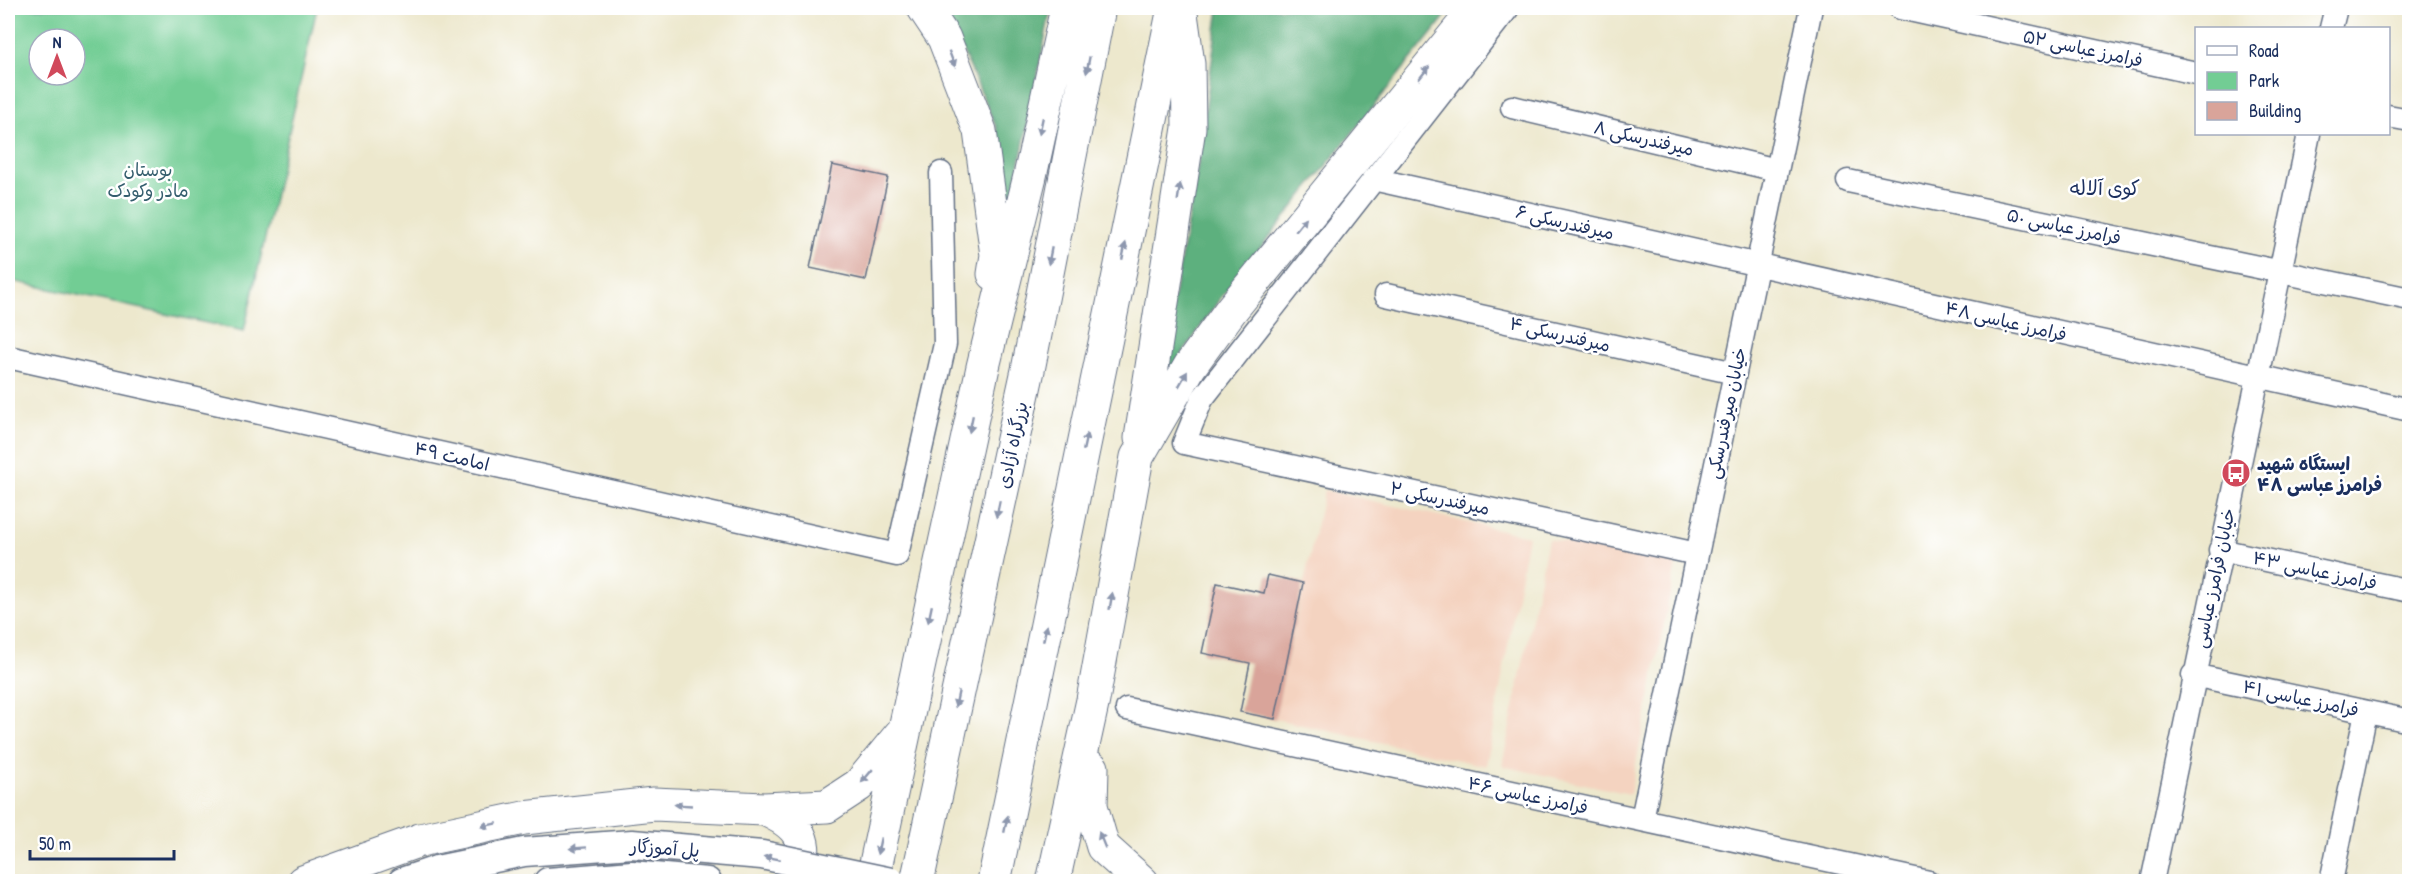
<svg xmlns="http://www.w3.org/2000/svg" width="2417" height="889" viewBox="0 0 2417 889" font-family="'Patrick Hand','Playpen Sans Arabic',sans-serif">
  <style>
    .built { fill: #f4d3c0 }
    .green { fill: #72cd94; stroke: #467e79; stroke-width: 1.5; fill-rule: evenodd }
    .forest { fill: #5db07e; stroke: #3c706e; stroke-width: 1.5 }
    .building { fill: #d9a49a }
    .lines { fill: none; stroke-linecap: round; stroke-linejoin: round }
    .minor-casing { stroke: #647085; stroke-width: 25 }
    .major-casing { stroke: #647085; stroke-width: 31 }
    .highway-casing { stroke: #647085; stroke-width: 35 }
    .minor { stroke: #fff; stroke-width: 22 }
    .major { stroke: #fff; stroke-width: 28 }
    .highway { stroke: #fff; stroke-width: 33 }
    .major-bridge-casing { stroke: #647085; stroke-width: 31; stroke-linecap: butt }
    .major-bridge { stroke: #fff; stroke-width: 28 }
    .oneway { fill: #8d97ae }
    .labels { text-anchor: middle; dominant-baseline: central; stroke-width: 5; stroke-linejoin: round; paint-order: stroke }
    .street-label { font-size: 18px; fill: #1b2f5e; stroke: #fff }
    .park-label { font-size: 18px; fill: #355e6e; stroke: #fff }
    .poi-label { font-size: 18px; font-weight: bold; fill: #1b2f5e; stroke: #fff; text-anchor: start }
    .neighbourhood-label { font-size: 20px; fill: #1b2f5e; stroke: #fff }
  </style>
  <rect width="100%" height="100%" fill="#fff"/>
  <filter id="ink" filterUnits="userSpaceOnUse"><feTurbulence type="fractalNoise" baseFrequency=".0167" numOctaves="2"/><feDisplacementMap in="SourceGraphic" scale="12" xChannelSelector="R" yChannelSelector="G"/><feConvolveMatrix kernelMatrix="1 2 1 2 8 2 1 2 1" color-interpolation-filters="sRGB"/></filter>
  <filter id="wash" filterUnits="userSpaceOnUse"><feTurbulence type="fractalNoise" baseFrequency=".008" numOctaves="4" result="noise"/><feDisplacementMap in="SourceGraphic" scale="24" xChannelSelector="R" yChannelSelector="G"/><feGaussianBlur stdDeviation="1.35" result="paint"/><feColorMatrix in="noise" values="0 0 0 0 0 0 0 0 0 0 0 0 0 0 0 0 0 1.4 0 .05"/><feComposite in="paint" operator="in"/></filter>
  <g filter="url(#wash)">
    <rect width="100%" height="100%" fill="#ede8cd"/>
    <path class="built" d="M1324,490L1528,536L1486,766L1275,719Z
      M1548,539L1676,564L1630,794L1502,766Z"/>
    <path class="green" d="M8,8H317L244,331L8,280ZM39,39H75V75H39Z"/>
    <path class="forest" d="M944,8H1051L1006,231L997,129Z
      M1219,8H1452L1219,300L1157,391L1198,164Z"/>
    <g id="blocks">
      <path class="building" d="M832,165L888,177L866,280L810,268Z
        M1268,575L1303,583L1275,719L1240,712L1250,663L1202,653L1217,583L1264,593Z"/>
    </g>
  </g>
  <g filter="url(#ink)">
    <use href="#blocks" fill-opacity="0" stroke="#647085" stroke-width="1.5"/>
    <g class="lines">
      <g class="minor-casing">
        <path id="minor" d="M1508,8L1202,399L1184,443L1697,554
          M1900,8L2196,73
          M2331,28L2336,8
          M1512,107L1777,170
          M2388,116L2410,120
          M1373,179L2410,410
          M1848,181L2410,299
          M1386,295L1735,373
          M8,357L897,555L945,344L941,173
          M2220,550L2410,591
          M2193,675L2410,721
          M1127,709L1929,882
          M1642,819L1811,8
          M2152,882L2309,134
          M2331,882L2366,712"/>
      </g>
      <g class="major-casing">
        <path id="major" d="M402,882L437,870
          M548,882L632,875L707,882"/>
      </g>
      <g class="highway-casing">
        <path id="highway" d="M924,8L944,38L980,131L997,255L994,274
          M1141,438L1189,128L1188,64L1181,14
          M1092,768L1091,806L1103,847L1142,882
          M764,809C801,825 811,841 797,882
          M303,882L420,840L524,818L654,804L764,809L827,806L859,785L901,734
          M872,882L983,367L1030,176L1067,8
          M917,882L1028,370L1099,8
          M994,882L1174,8
          M1053,882L1093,700L1137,457L1190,366L1231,310L1477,8"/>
      </g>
      <use href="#minor" class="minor"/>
      <use href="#major" class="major"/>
      <use href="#highway" class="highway"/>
      <g class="major-bridge-casing">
        <path id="major-bridge" d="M437,870L524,852L632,844L762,855L891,882"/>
      </g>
      <use href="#major-bridge" class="major-bridge"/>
    </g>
    <defs><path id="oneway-solid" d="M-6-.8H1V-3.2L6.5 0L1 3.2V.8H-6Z" transform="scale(1.5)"/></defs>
    <g class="oneway">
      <use href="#oneway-solid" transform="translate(952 59) rotate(69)"/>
      <use href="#oneway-solid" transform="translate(1088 65) rotate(101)"/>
      <use href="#oneway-solid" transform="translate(1424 73) rotate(-51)"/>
      <use href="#oneway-solid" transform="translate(1041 126) rotate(102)"/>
      <use href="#oneway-solid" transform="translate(1179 192) rotate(-81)"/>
      <use href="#oneway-solid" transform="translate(1301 224) rotate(-51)"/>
      <use href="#oneway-solid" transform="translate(1124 251) rotate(-78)"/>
      <use href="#oneway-solid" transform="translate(1050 256) rotate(101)"/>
      <use href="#oneway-solid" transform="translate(1183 379) rotate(-60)"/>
      <use href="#oneway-solid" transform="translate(971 424) rotate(102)"/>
      <use href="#oneway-solid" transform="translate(1085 442) rotate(-78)"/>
      <use href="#oneway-solid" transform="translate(998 509) rotate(102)"/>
      <use href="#oneway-solid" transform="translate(1111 601) rotate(-80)"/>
      <use href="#oneway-solid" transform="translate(930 614) rotate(102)"/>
      <use href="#oneway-solid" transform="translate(1045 633) rotate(-78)"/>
      <use href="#oneway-solid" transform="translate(957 699) rotate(102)"/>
      <use href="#oneway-solid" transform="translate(867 776) rotate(130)"/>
      <use href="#oneway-solid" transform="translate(683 805) rotate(-177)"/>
      <use href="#oneway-solid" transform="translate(1006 824) rotate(-78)"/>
      <use href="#oneway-solid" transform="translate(489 825) rotate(168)"/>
      <use href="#oneway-solid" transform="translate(1102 840) rotate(-112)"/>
      <use href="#oneway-solid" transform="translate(879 846) rotate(102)"/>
      <use href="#oneway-solid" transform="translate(578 848) rotate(176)"/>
      <use href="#oneway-solid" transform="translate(772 858) rotate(-169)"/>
    </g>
  </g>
  <defs>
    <g id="bus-disc" transform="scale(1.5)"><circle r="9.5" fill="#d1495b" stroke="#fff"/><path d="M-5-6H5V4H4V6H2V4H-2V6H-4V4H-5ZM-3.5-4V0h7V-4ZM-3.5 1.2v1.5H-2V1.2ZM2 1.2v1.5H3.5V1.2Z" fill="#fff"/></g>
  </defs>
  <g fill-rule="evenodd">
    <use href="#bus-disc" x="2236" y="473"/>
  </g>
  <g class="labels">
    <g class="street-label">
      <text transform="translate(2083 48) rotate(12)">فرامرز عباسی ۵۲</text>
      <text transform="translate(1644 138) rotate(13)">میرفندرسکی ۸</text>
      <text transform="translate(1565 222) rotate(13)">میرفندرسکی ۶</text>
      <text transform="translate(2064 226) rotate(12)">فرامرز عباسی ۵۰</text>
      <text transform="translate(2006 321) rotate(13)">فرامرز عباسی ۴۸</text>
      <text transform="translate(1560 334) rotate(13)">میرفندرسکی ۴</text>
      <text transform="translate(1726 413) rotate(-78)">خیابان میرفندرسکی</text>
      <text transform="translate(1012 445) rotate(-78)">بزرگراه آزادی</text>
      <text transform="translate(452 456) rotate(13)">امامت ۴۹</text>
      <text transform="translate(1440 498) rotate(12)">میرفندرسکی ۲</text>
      <text transform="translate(2315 570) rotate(12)">فرامرز عباسی ۴۳</text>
      <text transform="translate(2214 578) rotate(-78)">خیابان فرامرز عباسی</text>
      <text transform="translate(2301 698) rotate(12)">فرامرز عباسی ۴۱</text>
      <text transform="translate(1528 795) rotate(12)">فرامرز عباسی ۴۶</text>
      <text transform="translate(665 848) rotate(4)">پل آموزگار</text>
    </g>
    <g class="park-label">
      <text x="148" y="169">بوستان<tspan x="148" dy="21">مادر وکودک</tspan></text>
    </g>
    <g class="poi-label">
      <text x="2257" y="463">ایستگاه شهید<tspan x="2257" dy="21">فرامرز عباسی ۴۸</tspan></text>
    </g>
    <g class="neighbourhood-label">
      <text x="2105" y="187">کوی آلاله</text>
    </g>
  </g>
  <rect width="2417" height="889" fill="none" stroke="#fff" stroke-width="30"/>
  <rect x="2195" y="27" width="195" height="108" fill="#ffffff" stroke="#a4acbf" stroke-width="1.5"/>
  <rect x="2207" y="46" width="30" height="9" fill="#ffffff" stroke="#a4acbf" stroke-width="1.5"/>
  <text x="2249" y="57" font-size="18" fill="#1b2f5e">Road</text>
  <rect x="2207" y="72" width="30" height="18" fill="#72cd94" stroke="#a4acbf" stroke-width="1.5"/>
  <text x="2249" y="87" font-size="18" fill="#1b2f5e">Park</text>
  <rect x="2207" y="102" width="30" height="18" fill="#d9a49a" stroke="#a4acbf" stroke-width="1.5"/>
  <text x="2249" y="117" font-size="18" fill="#1b2f5e">Building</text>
  <g transform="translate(57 57)"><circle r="28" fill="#ffffff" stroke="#a4acbf" stroke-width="1.5"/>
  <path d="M0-4.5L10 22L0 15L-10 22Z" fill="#d1495b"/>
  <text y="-9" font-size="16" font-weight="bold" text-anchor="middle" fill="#1b2f5e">N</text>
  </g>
  <path d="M30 850v9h144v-9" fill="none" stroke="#1b2f5e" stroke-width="3"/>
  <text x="39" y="850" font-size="18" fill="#1b2f5e" stroke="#ffffff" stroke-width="4.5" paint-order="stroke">50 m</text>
</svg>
